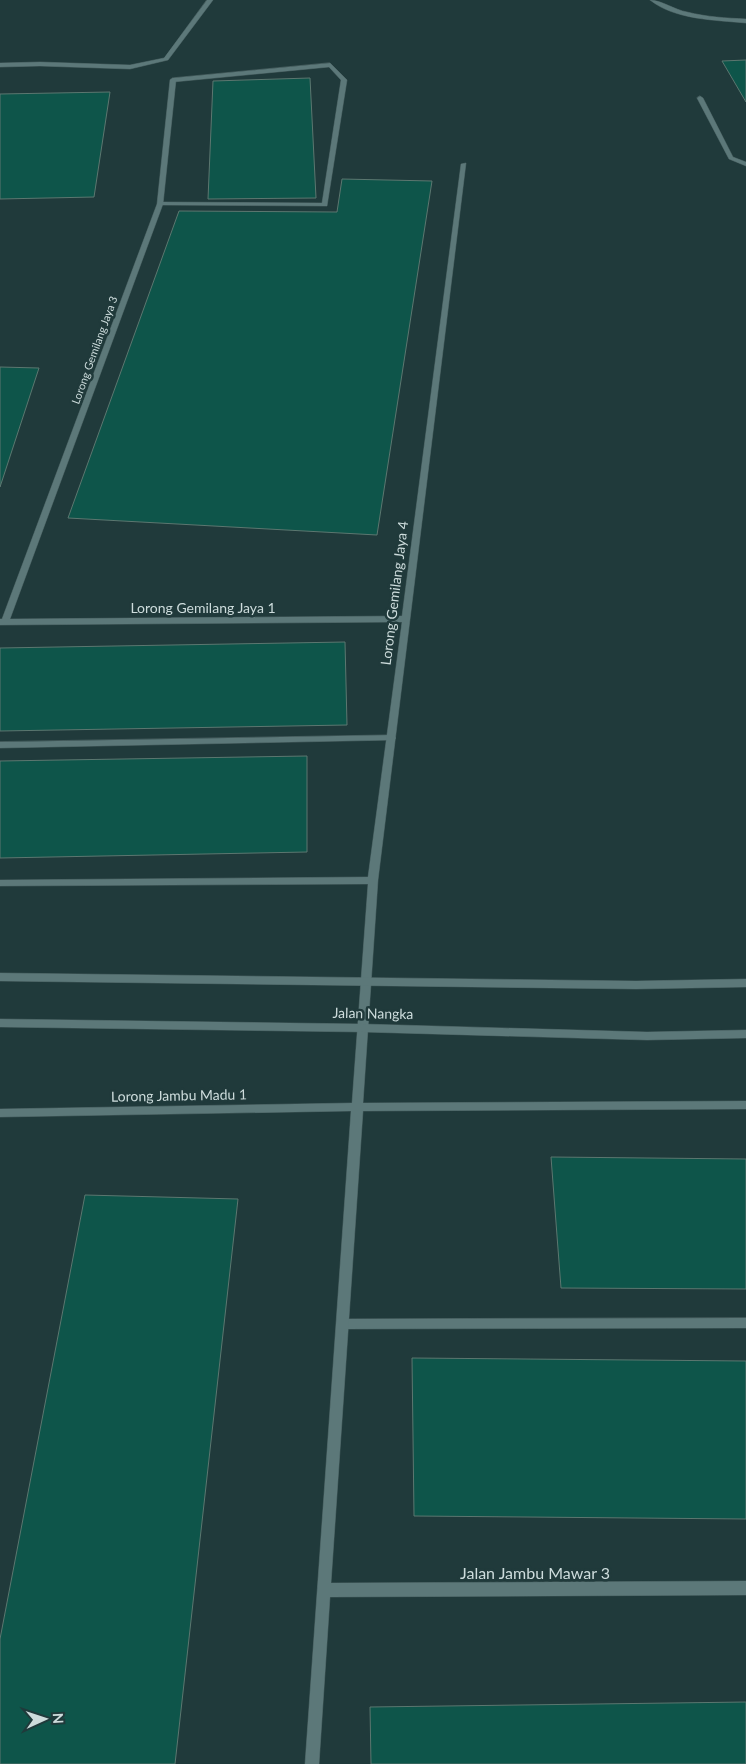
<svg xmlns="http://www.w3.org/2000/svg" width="746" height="1764" viewBox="0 0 746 1764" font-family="Lato,sans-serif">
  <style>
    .building { fill: #0e554a; stroke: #5c7770 }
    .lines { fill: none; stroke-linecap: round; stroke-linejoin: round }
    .service-casing { stroke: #42595a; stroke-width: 1 }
    .minor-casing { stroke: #42595a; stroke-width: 1 }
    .tertiary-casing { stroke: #42595a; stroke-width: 1 }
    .service { fill: #5c7879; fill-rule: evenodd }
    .minor { fill: #5c7879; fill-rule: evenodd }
    .tertiary { fill: #5c7879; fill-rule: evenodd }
    .labels { text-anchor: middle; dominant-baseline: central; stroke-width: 5; stroke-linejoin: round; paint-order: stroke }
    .far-street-label { font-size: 11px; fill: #cddcdc; stroke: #203a3b }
    .street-label { font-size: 14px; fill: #cddcdc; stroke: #203a3b }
    .near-street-label { font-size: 16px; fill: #cddcdc; stroke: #203a3b }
  </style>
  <rect width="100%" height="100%" fill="#203a3b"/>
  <path class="building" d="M746,60V102L722,61Z
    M310,78L316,198L208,199L213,81Z
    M110,92L94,197L0,199V94Z
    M342,179L432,181L377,535L68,518L179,211L337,212Z
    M0,367L39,368L0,487Z
    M345,642L347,725L0,731V648Z
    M307,756V852L0,858V761Z
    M551,1157L746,1159V1289L561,1288Z
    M85,1195L238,1199L175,1764H0V1639Z
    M412,1358L746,1361V1519L414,1516Z
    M746,1702V1764H371L370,1707Z"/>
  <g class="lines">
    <g class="service-casing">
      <path id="service" d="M330,63L347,80L327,206L158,205V203L160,202L322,203L341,80L329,67L173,82L170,80L173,78Z
        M391,735L394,736L396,738L394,740L0,748V742Z
        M746,1318V1328L343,1329L339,1328L337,1324L339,1320L343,1319Z"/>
    </g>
    <g class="minor-casing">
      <path id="minor" d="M207,0H213L168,60L130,69L40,66L0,67V63L40,62L130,65L164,58Z
        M650,0C661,0 675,10 687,12C707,17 726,18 746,19V23C715,20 675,20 650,0Z
        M173,78L176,80L163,204L10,619L402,616L461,164L466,163L378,880L363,1103L746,1101V1109L363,1111L331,1583L746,1581V1595L330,1597L319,1764H305L351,1111L0,1117V1109L352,1103L368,884L0,886V880L368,877L402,622L0,625V619H2L157,204L170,80Z
        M700,96L703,98L733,157L746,162V166L729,159L697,98Z"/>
    </g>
    <g class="tertiary-casing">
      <path id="tertiary" d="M0,973L636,981L746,979V987L636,989L0,981Z
        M0,1019L363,1024L647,1032L746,1030V1038L647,1040L363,1032L0,1027Z"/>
    </g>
    <use href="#service" class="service"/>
    <use href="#minor" class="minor"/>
    <use href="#tertiary" class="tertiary"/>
  </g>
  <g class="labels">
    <g class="far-street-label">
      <text transform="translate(94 350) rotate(-70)">Lorong Gemilang Jaya 3</text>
    </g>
    <g class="street-label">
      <text transform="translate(394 593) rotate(-83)">Lorong Gemilang Jaya 4</text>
      <text x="203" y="607">Lorong Gemilang Jaya 1</text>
      <text transform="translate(373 1013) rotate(1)">Jalan Nangka</text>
      <text transform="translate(179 1095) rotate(-1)">Lorong Jambu Madu 1</text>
    </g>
    <g class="near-street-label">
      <text x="535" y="1572">Jalan Jambu Mawar 3</text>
    </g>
  </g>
  <g transform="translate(45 1719) rotate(87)" stroke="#203a3b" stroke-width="4" paint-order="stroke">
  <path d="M0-4L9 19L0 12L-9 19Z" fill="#cddcdc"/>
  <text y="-8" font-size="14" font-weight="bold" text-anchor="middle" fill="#cddcdc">N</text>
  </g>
</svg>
